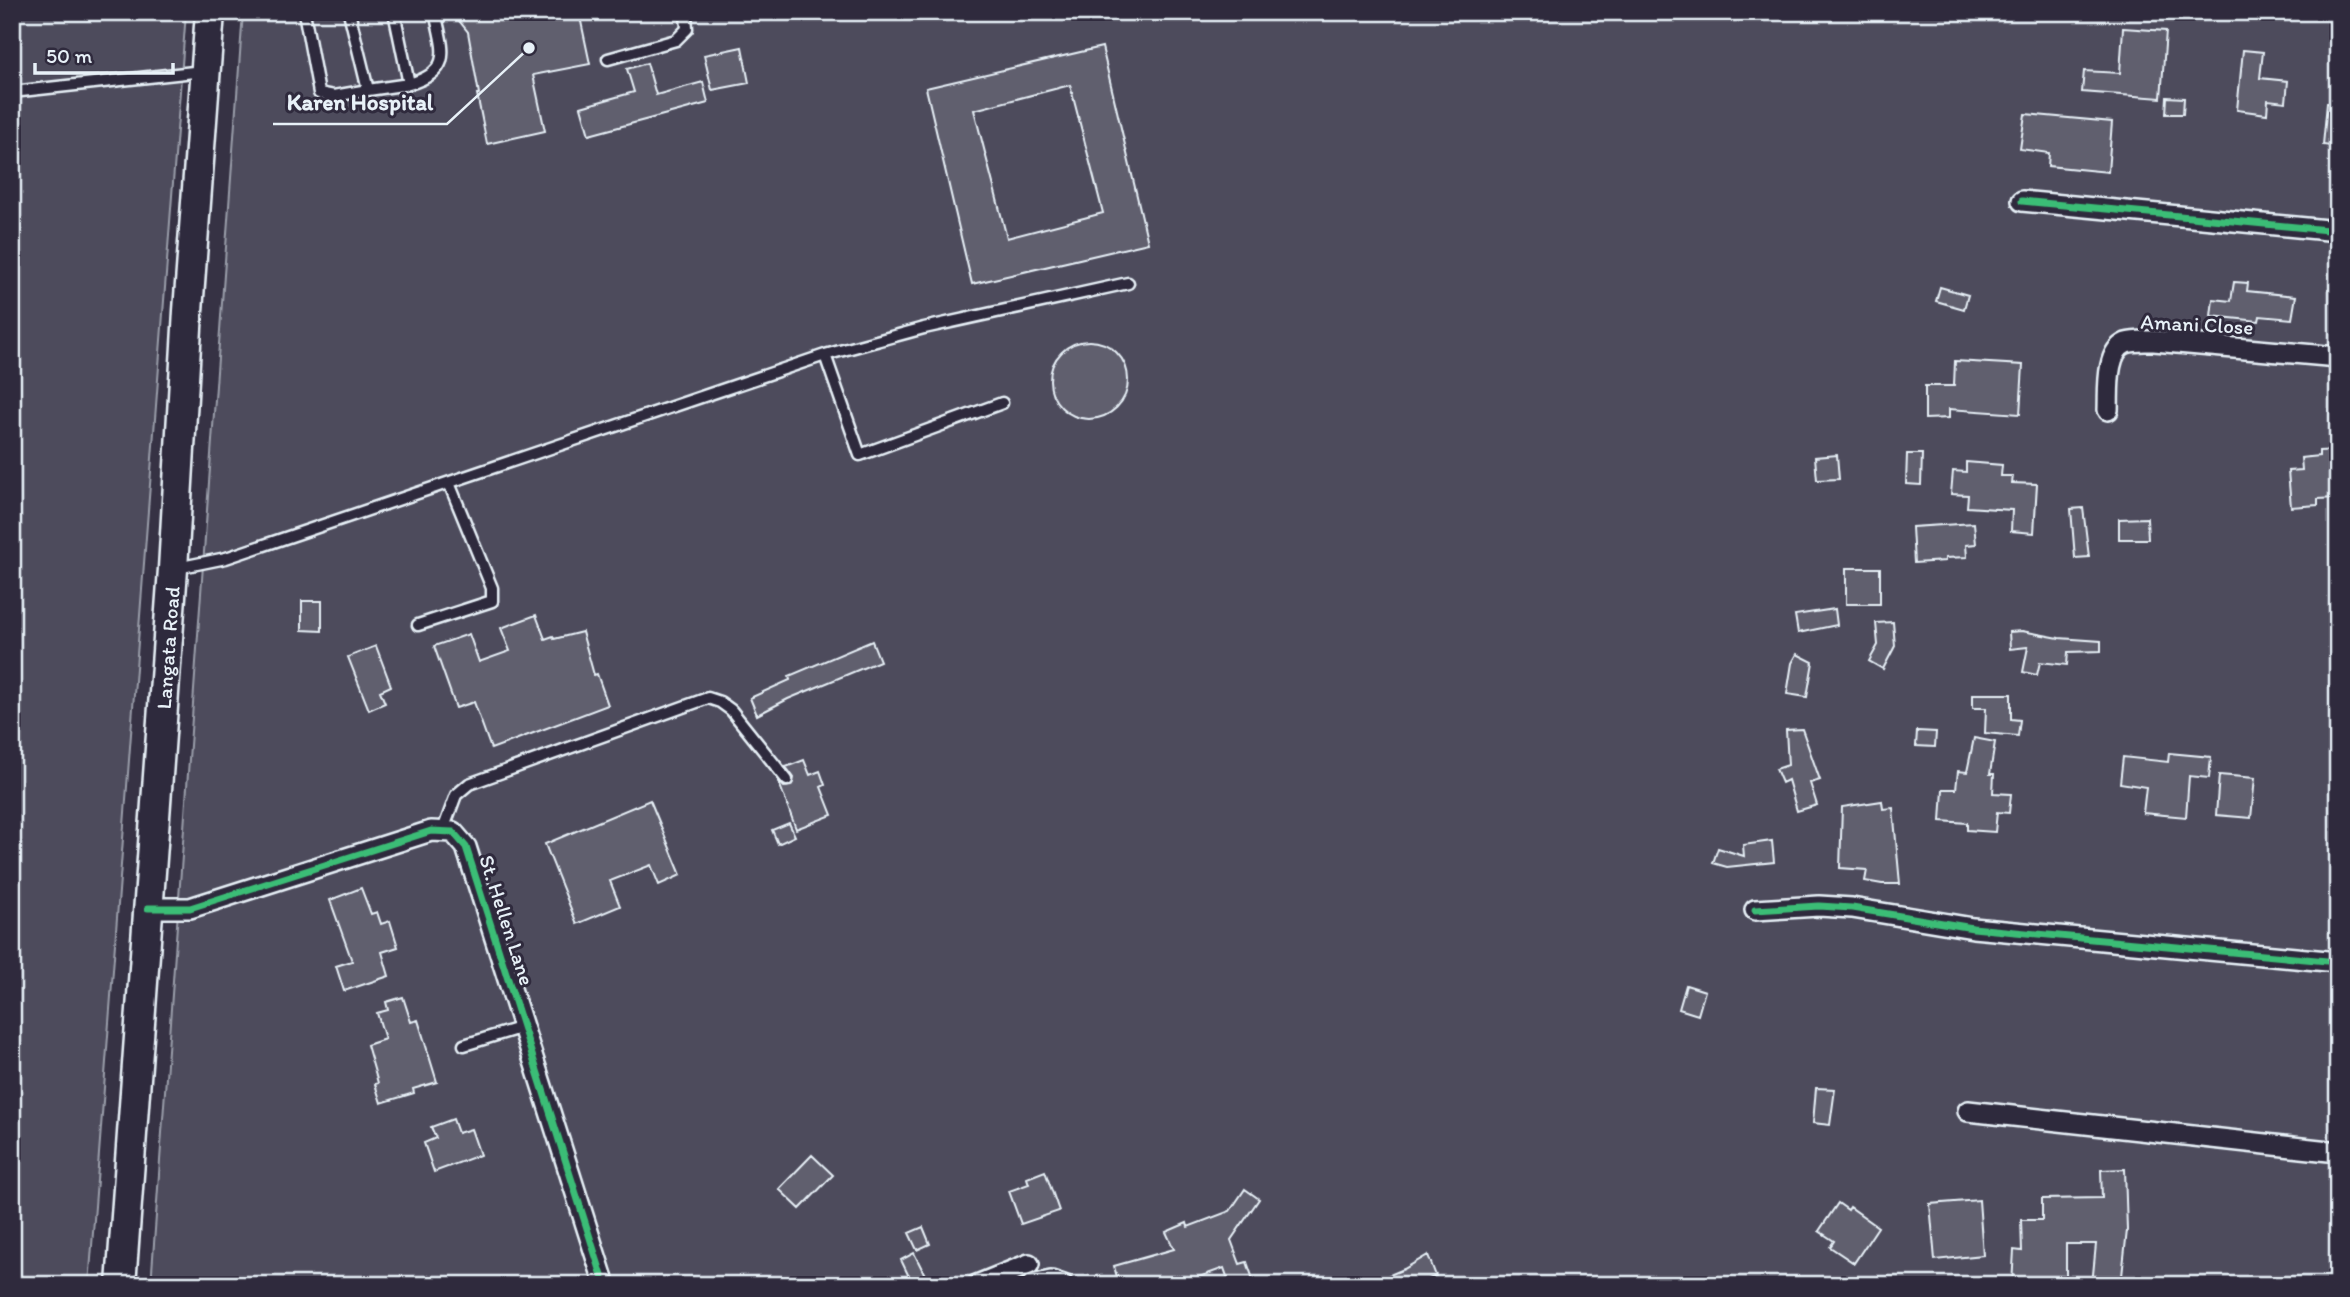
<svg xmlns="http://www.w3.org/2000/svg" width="2350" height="1297" viewBox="0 0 2350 1297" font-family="Itim,sans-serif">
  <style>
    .green { fill: #4d4b5c; stroke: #9a9eaa; stroke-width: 2 }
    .building { fill: #605e6e; stroke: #e8f1f8; stroke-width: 2; fill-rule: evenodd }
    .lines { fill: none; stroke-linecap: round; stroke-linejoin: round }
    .service-casing { stroke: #e8f1f8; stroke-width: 15 }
    .minor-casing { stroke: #e8f1f8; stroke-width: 24 }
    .secondary-casing { stroke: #e8f1f8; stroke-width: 33 }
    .service { stroke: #2f2a3d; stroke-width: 10 }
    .minor { stroke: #2f2a3d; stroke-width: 19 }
    .secondary { stroke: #2f2a3d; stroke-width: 28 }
    .cycleway-casing { stroke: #2f2a3d; stroke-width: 11 }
    .cycleway { stroke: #3abd76; stroke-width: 7 }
    .labels { text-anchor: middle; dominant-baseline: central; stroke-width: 6; stroke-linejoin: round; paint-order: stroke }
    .street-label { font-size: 21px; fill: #e8f1f8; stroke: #2f2a3d }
    .leader { fill: none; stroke: #e8f1f8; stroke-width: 2.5 }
    .callout-dot { fill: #e8f1f8; stroke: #2f2a3d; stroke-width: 2.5 }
    .callout-label { font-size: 23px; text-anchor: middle; font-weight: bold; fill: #e8f1f8; stroke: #2f2a3d; stroke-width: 6; stroke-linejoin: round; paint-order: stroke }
  </style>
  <rect width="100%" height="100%" fill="#363244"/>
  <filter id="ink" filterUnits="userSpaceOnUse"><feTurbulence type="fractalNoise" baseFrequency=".0143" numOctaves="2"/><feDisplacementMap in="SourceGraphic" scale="14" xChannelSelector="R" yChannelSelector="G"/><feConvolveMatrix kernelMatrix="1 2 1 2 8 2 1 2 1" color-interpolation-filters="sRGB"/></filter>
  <g filter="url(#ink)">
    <path class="green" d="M12,12H186L89,1285H12Z
      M243,12H2338V1285H151Z"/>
    <path class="building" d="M452,12H579L590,64L533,75L545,131L487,144L477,94H479L468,32Z
      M2123,28L2166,31L2161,98L2082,92L2084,71L2120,73Z
      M742,47L749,83L712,90L704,55Z
      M1102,47L1148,243L972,284L926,88ZM1070,85L1103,213L1007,238L974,110Z
      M2243,50L2263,52L2260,78L2288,81L2286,102L2268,100L2267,114L2237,110Z
      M647,63L656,95L703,82L708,103L589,135L581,107L634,92L627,69Z
      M2167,97L2184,98L2183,114H2166Z
      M2327,103H2338V147L2323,145Z
      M2025,114L2112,122L2108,172L2048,166L2049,153L2020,149Z
      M2234,282L2248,283L2247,291L2296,296L2292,319L2260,316L2259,321L2211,316L2213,299L2231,301Z
      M1940,287L1968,295L1964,309L1936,301Z
      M1050 380a39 39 0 1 1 78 0a39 39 0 1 1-78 0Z
      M1955,361L2023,365L2020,414L1949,409V418L1925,419V386H1954Z
      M2338,450L2336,498L2318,499V505L2291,507L2288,471L2302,470L2301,458L2319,456V451Z
      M1907,454H1922L1921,485L1906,484Z
      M1837,455L1839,479L1817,480L1815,457Z
      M1966,462L2002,465L2001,476H2013L2012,483L2037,484L2034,533L2011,531L2012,510L1967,507L1968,495L1951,494L1953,471L1966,472Z
      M2083,508L2089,557L2075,558L2071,509Z
      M2147,518L2148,539H2119V519Z
      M1974,523L1976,544L1966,545L1967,557L1945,558V561L1914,563L1912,527Z
      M1846,568H1880V604H1846Z
      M302,601H322V631L302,630Z
      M1835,609L1837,625L1798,633L1795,615Z
      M536,615L545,639L553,636L554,639L582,632L594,675L597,674L608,705L491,749L474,702L456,708L434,646L469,634L479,662L510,651L501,628Z
      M1893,622L1895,646L1883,669L1869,661L1878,645L1876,623Z
      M2022,631L2059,638L2101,641V651L2068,652L2067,665L2040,662L2037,675L2023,672L2028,647L2010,649L2009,632Z
      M872,641L880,661L788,699L757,715L750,698L790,680L789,676Z
      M376,646L391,686L380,691L385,703L369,710L348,657Z
      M1797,654L1813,662L1807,697L1787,694L1792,663Z
      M1973,694H2011V719L2020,720L2018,736L1985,733L1986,708H1973Z
      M1802,729L1820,780L1810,783L1817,805L1797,811L1788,780L1782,783L1776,769L1788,765L1786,730Z
      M1917,731L1936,732L1935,747L1916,746Z
      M1974,738L1995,742L1990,774H1994L1993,793L2011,794L2009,813L1997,812L1995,832L1967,830V823L1941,821L1943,789H1956L1958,771L1967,772Z
      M2169,753L2211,757L2209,778L2189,776L2186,817L2143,813L2146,787L2120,783L2123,757L2168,762Z
      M804,760L810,775L820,771L825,785L821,787L832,815L796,829L778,780L784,787L791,786L794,778L786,767Z
      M2219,775L2255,778L2251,818L2216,815Z
      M650,800L681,875L659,885L651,865L610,881L620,906L577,924L545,844Z
      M1882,801L1883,809L1893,808L1900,884H1882L1865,881L1867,870L1840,868L1842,807Z
      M789,823L795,836L778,844L772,830Z
      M1772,841L1774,862L1727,867L1713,863L1718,848L1744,856L1743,845Z
      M361,888L371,914L377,912L381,924L390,921L398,947L382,952L389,976L344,991L336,966L352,961L330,900Z
      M1686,985L1705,991L1698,1015L1679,1009Z
      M403,997L411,1022L418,1020L437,1082L413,1089L414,1093L381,1103L375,1084L378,1083L367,1045L385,1039L377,1013L388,1010L386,1002Z
      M1816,1088L1835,1089L1830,1125L1813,1123Z
      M453,1119L458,1133L471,1129L480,1155L434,1172L424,1143L436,1138L431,1127Z
      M812,1155L833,1175L800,1209L779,1189Z
      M2125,1169L2127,1230L2121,1285H2092L2096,1244H2066V1285H2012L2014,1250L2022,1251L2021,1220H2042V1199L2102,1198L2101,1170Z
      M1045,1171L1059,1211L1021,1224L1009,1191L1029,1184L1027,1178Z
      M1245,1189L1259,1199L1231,1240L1240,1264L1247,1262L1255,1285H1230L1224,1268L1177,1285H1119L1114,1266L1174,1249L1166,1232L1187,1223L1188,1227L1230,1211Z
      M1979,1200L1983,1255L1935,1260L1930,1204Z
      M1838,1203L1848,1210L1850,1207L1878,1227L1854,1263L1830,1247L1834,1241L1819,1231Z
      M923,1227L930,1244L917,1250L909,1233Z
      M914,1253L930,1285H913L901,1260Z
      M1428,1255L1436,1276L1429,1279L1432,1285H1366L1404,1269Z"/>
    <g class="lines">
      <g class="service-casing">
        <path id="service" d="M304,12L319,93L334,96L368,90
          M349,12L368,90L409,84L394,12
          M608,59L676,40L687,29L686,12
          M409,84C454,71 443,50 435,12
          M12,92L203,71
          M825,355L860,455L1002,403
          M177,568L226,558L825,355L924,328L1128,283
          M418,625L492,601V588L449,483
          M443,830L456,795L469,784L708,698L720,702L731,710L787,780
          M464,1045L523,1027"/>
      </g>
      <g class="minor-casing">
        <path id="minor" d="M2022,201L2338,231
          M2108,410C2109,391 2105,352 2126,343C2135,340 2146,341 2154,341L2338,357
          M148,908H190L431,831L453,832L466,847L605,1285
          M1755,910L1819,906L1852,908L1973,928L2338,962
          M1968,1111L2338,1152
          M977,1285L1029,1264
          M1032,1285L1051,1281L1063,1285"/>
      </g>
      <g class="secondary-casing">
        <g id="secondary">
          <path id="s1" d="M121,1285L173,569L188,311L210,12"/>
        </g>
      </g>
      <use href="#service" class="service"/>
      <use href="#minor" class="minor"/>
      <use href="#secondary" class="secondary"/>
      <g class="cycleway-casing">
        <path id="cycleway" d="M2022,201L2338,231
          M148,908H190L431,831L453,832L466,847L605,1285
          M1755,910L1819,906L1852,908L1973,928L2338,962"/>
      </g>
      <use href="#cycleway" class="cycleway"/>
    </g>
  </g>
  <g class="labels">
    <g class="street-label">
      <text transform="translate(2197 324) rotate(3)">Amani Close</text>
      <text stroke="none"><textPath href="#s1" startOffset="639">Langata Road</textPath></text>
      <text transform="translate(507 920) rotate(72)">St. Hellen Lane</text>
    </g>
  </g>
  <path class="leader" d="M529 48L447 124H273"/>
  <circle class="callout-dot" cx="529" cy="48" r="7"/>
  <g class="callout-label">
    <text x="360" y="110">Karen Hospital</text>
  </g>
  <rect width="2350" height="1297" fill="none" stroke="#2f2a3d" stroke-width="42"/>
  <rect x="21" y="21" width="2308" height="1255" fill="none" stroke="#e8f1f8" stroke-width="2.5" filter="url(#ink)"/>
  <path d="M35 63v10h138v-10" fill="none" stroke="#e8f1f8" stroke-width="3.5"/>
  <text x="46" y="63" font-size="21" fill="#e8f1f8" stroke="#2f2a3d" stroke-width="5" paint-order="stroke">50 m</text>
</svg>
